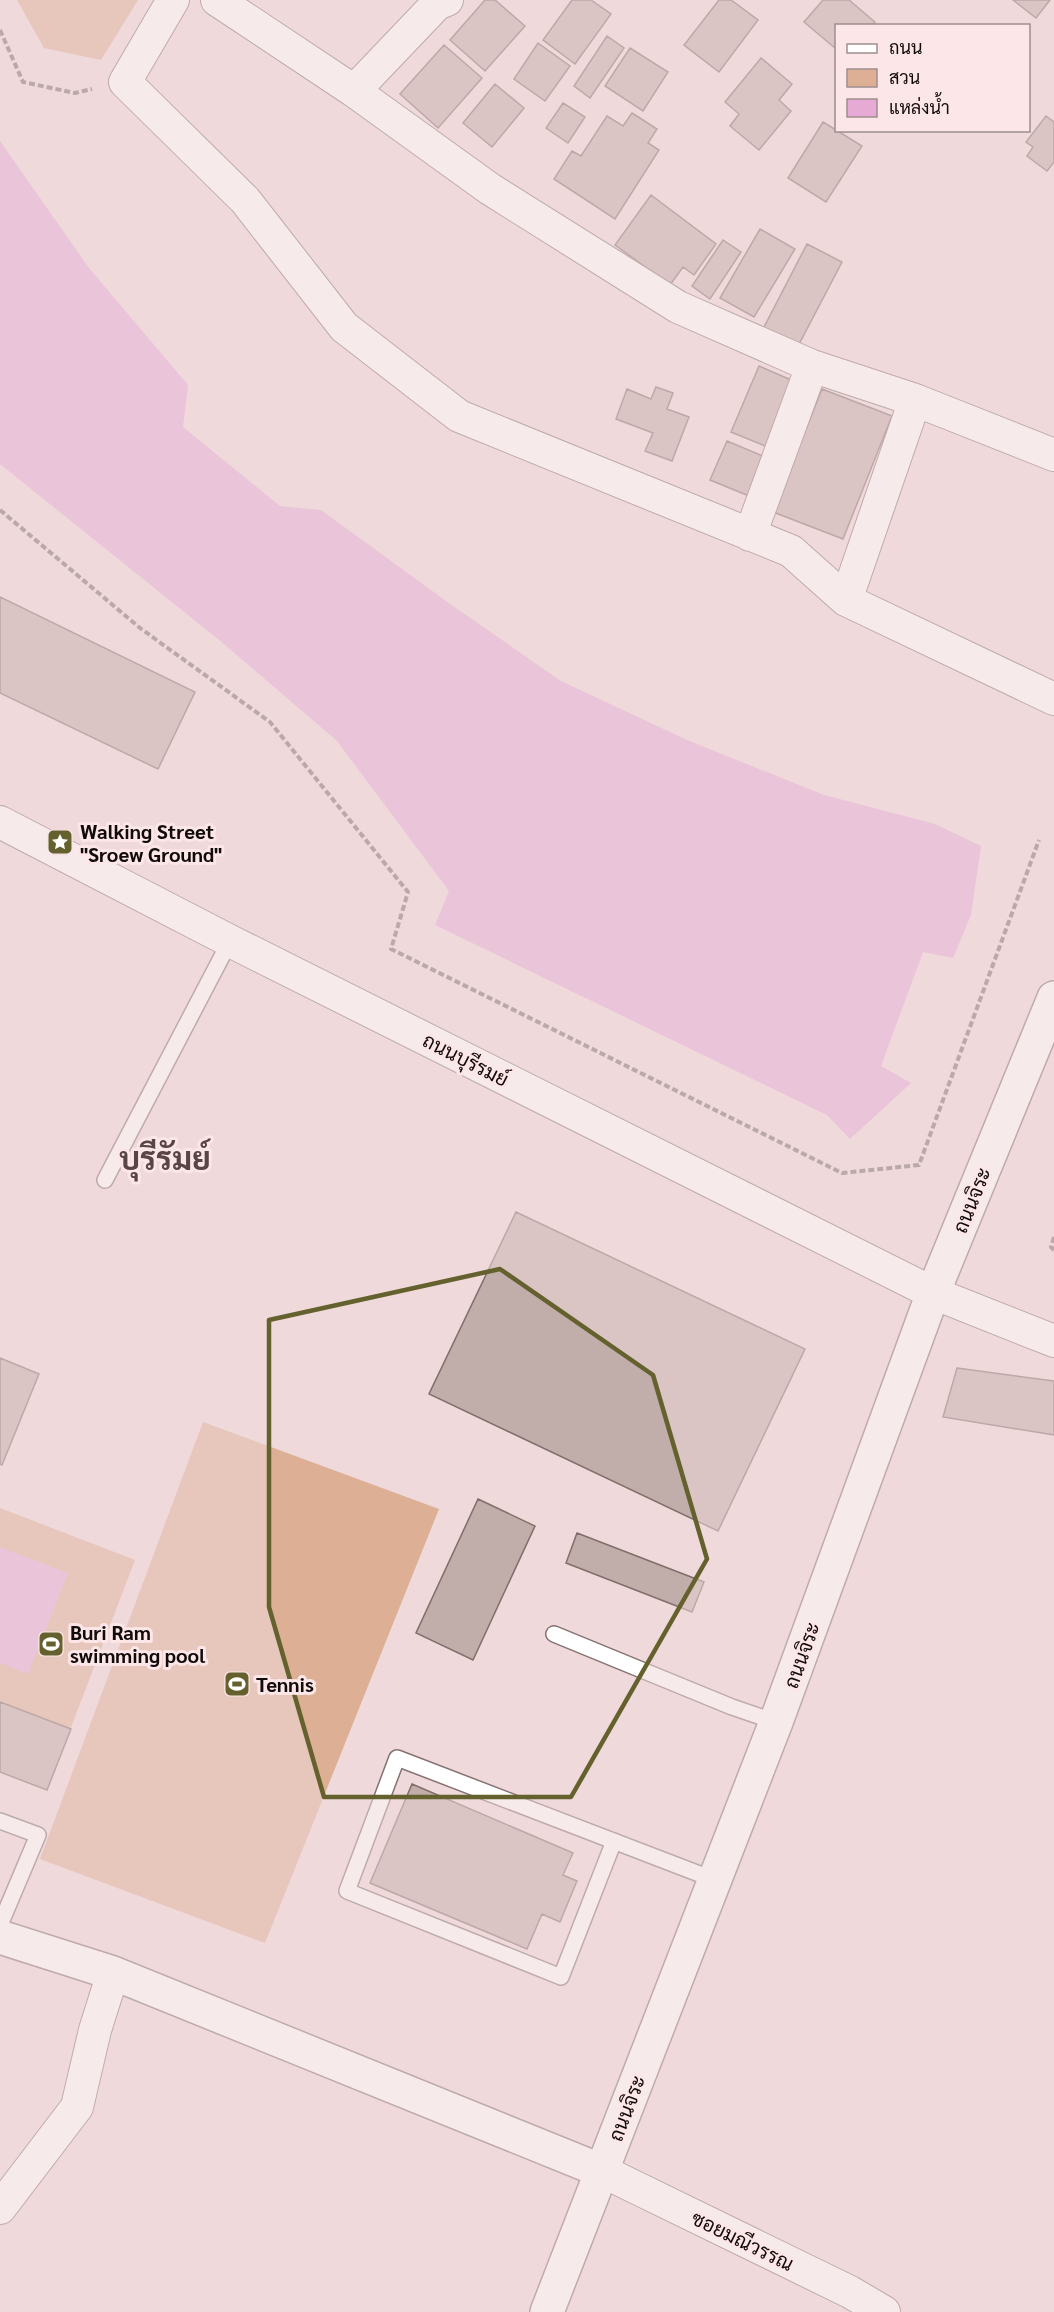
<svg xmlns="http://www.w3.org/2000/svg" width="1054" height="2312" viewBox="0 0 1054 2312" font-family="Georgia,Sarabun,serif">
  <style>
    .green { fill: #ddb096 }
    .water { fill: #e5abd5 }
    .building { fill: #c1ada9; stroke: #816e6a; stroke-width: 1.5 }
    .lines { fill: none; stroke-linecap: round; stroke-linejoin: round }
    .service-casing { stroke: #857273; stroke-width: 18 }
    .minor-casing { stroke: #857273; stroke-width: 34 }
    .tertiary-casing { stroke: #857273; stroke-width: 36 }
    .secondary-casing { stroke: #857273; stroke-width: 36 }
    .path { stroke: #7c6e6e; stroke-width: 4; stroke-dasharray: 6 3; stroke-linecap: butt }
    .service { stroke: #fff; stroke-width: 15 }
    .minor { stroke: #fff; stroke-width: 32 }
    .tertiary { stroke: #fff; stroke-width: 33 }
    .secondary { stroke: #fff; stroke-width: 33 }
    .marked { fill: none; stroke: #64612e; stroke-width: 4.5; stroke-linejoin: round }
    .labels { text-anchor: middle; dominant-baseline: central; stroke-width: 6; stroke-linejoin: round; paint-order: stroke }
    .poi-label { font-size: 20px; font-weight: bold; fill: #120b0b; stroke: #fce6e7; text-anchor: start }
    .street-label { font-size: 20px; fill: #120b0b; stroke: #fce6e7 }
    .town-label { font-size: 32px; font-weight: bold; fill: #584647; stroke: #fce6e7 }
  </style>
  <rect width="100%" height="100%" fill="#efd9da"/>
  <path class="green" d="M17,0H138L101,60L44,48Z
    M203,1422L439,1509L265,1943L40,1859Z
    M0,1508L135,1560L47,1790L0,1772Z"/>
  <path class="water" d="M0,141L89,268L188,385L183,427L280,506L321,510L446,601L561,681L687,740L824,795L935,824L981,846L971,915L953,958L923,952L881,1066L911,1083L850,1139L827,1115L435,925L449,891L337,741L224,644L0,464Z
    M0,1547L68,1573L28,1674L0,1663Z"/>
  <path class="building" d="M485,0H495L525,26L485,71L450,40Z
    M572,0H591L611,14L575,64L543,40Z
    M719,0H731L758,20L719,72L684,45Z
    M823,0H849L875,22L872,26H836V49L804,22Z
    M1013,0H1050L1036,18Z
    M607,36L624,48L590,98L574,86Z
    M538,43L570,66L545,101L514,79Z
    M444,45L482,78L438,128L400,94Z
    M630,48L668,72L643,111L605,86Z
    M761,58L792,84L779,100L791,111L759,150L730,126L739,114L725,102Z
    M495,84L524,108L492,147L463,123Z
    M563,103L585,117L568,143L546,128Z
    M632,113L657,129L648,143L659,150L615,219L554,179L572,151L581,156L607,116L623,126Z
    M1046,116L1054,122V162L1047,171L1027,156L1033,147L1026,142Z
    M823,122L862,146L826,202L788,178Z
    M651,195L716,244L694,275L683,267L670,285L615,245Z
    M760,229L795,249L754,317L720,298Z
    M723,240L741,252L710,299L692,286Z
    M807,244L842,262L797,348L762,331Z
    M759,366L798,383L770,448L731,432Z
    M656,387L673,393L667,409L689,417L672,461L645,451L653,433L616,419L627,389L651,399Z
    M822,389L892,416L843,539L773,512Z
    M727,441L770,459L754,498L710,480Z
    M0,597L195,692L158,769L0,693Z
    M516,1212L805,1349L718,1531L429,1394Z
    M0,1358L39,1374L2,1465L0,1464Z
    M957,1368L1054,1381V1435L943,1417Z
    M478,1499L535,1526L473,1660L416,1633Z
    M577,1533L704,1582L692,1612L566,1563Z
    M0,1702L71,1729L47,1790L0,1772Z
    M412,1784L573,1853L563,1875L577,1881L560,1922L542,1914L527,1949L370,1883Z"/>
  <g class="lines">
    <g class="service-casing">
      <path id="service" d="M105,1180L230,941
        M554,1634L732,1707L776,1722
        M0,1821L38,1835L0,1925
        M614,1841L561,1977L347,1891L397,1758L715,1880"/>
    </g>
    <g class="minor-casing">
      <path id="minor" d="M173,0L125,82L245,200L344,327L459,416L791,551L846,600L1054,699
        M217,0L354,91L490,189L678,307L812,366L915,400
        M354,91L437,4L447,0
        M750,535L812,366
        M846,600L915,400L1054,455
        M0,822L230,941L933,1293L1054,1341
        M602,2171L850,2292L884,2312
        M0,2208L77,2107L95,2030L113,1973"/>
    </g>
    <g class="tertiary-casing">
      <path id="tertiary" d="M0,1937L113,1973L602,2171"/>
    </g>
    <g class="secondary-casing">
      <path id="secondary" d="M547,2312L776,1722L933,1293L1054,998"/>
    </g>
    <path class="path" d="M0,30L23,82L75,93L92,89
      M0,510L140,628L270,722L408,892L391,949L842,1173L919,1165L1039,840
      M1054,1237L1051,1247L1054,1250"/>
    <use href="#service" class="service"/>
    <use href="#minor" class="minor"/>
    <use href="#tertiary" class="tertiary"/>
    <use href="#secondary" class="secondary"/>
  </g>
  <path d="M0 0H1054V2312H0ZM500,1269L653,1375L707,1559L571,1797H324L269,1607V1320Z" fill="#efd9da" fill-opacity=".55" fill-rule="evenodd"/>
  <path class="marked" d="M500,1269L653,1375L707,1559L571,1797H324L269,1607V1320Z"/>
  <defs>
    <g id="sight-square" transform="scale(1.35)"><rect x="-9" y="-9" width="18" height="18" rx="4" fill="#64612e" stroke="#fce6e7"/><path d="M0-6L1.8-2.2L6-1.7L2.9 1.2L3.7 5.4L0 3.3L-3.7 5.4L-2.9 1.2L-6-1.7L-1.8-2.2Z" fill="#fff"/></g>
    <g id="stadium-square" transform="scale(1.35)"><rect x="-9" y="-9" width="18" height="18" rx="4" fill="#64612e" stroke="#fce6e7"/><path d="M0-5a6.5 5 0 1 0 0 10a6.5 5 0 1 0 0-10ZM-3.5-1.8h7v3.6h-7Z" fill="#fff"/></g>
  </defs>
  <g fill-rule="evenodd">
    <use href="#sight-square" x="60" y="842"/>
    <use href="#stadium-square" x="51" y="1644"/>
    <use href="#stadium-square" x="237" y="1684"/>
  </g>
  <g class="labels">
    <g class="poi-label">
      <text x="80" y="831">Walking Street<tspan x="80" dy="23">"Sroew Ground"</tspan></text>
      <text x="70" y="1632">Buri Ram<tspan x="70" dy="23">swimming pool</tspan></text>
      <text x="256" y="1684">Tennis</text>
    </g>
    <g class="street-label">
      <text transform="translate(466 1059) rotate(27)">ถนนบุรีรมย์</text>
      <text transform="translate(971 1200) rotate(-68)">ถนนจิระ</text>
      <text transform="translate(801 1655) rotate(-70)">ถนนจิระ</text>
      <text transform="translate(626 2108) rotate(-69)">ถนนจิระ</text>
      <text transform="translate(743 2240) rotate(26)">ซอยมณีวรรณ</text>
    </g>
    <g class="town-label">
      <text x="165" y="1156">บุรีรัมย์</text>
    </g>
  </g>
  <rect x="835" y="24" width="195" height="108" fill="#fce6e7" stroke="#9e8e8f" stroke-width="1.5"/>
  <rect x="847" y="44" width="30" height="9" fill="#ffffff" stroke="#9e8e8f" stroke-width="1.5"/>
  <text x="889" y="54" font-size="18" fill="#120b0b">ถนน</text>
  <rect x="847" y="69" width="30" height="18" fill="#ddb096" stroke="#9e8e8f" stroke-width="1.5"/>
  <text x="889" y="84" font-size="18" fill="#120b0b">สวน</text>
  <rect x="847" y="99" width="30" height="18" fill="#e5abd5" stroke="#9e8e8f" stroke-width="1.5"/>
  <text x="889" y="114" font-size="18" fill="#120b0b">แหล่งน้ำ</text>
</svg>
